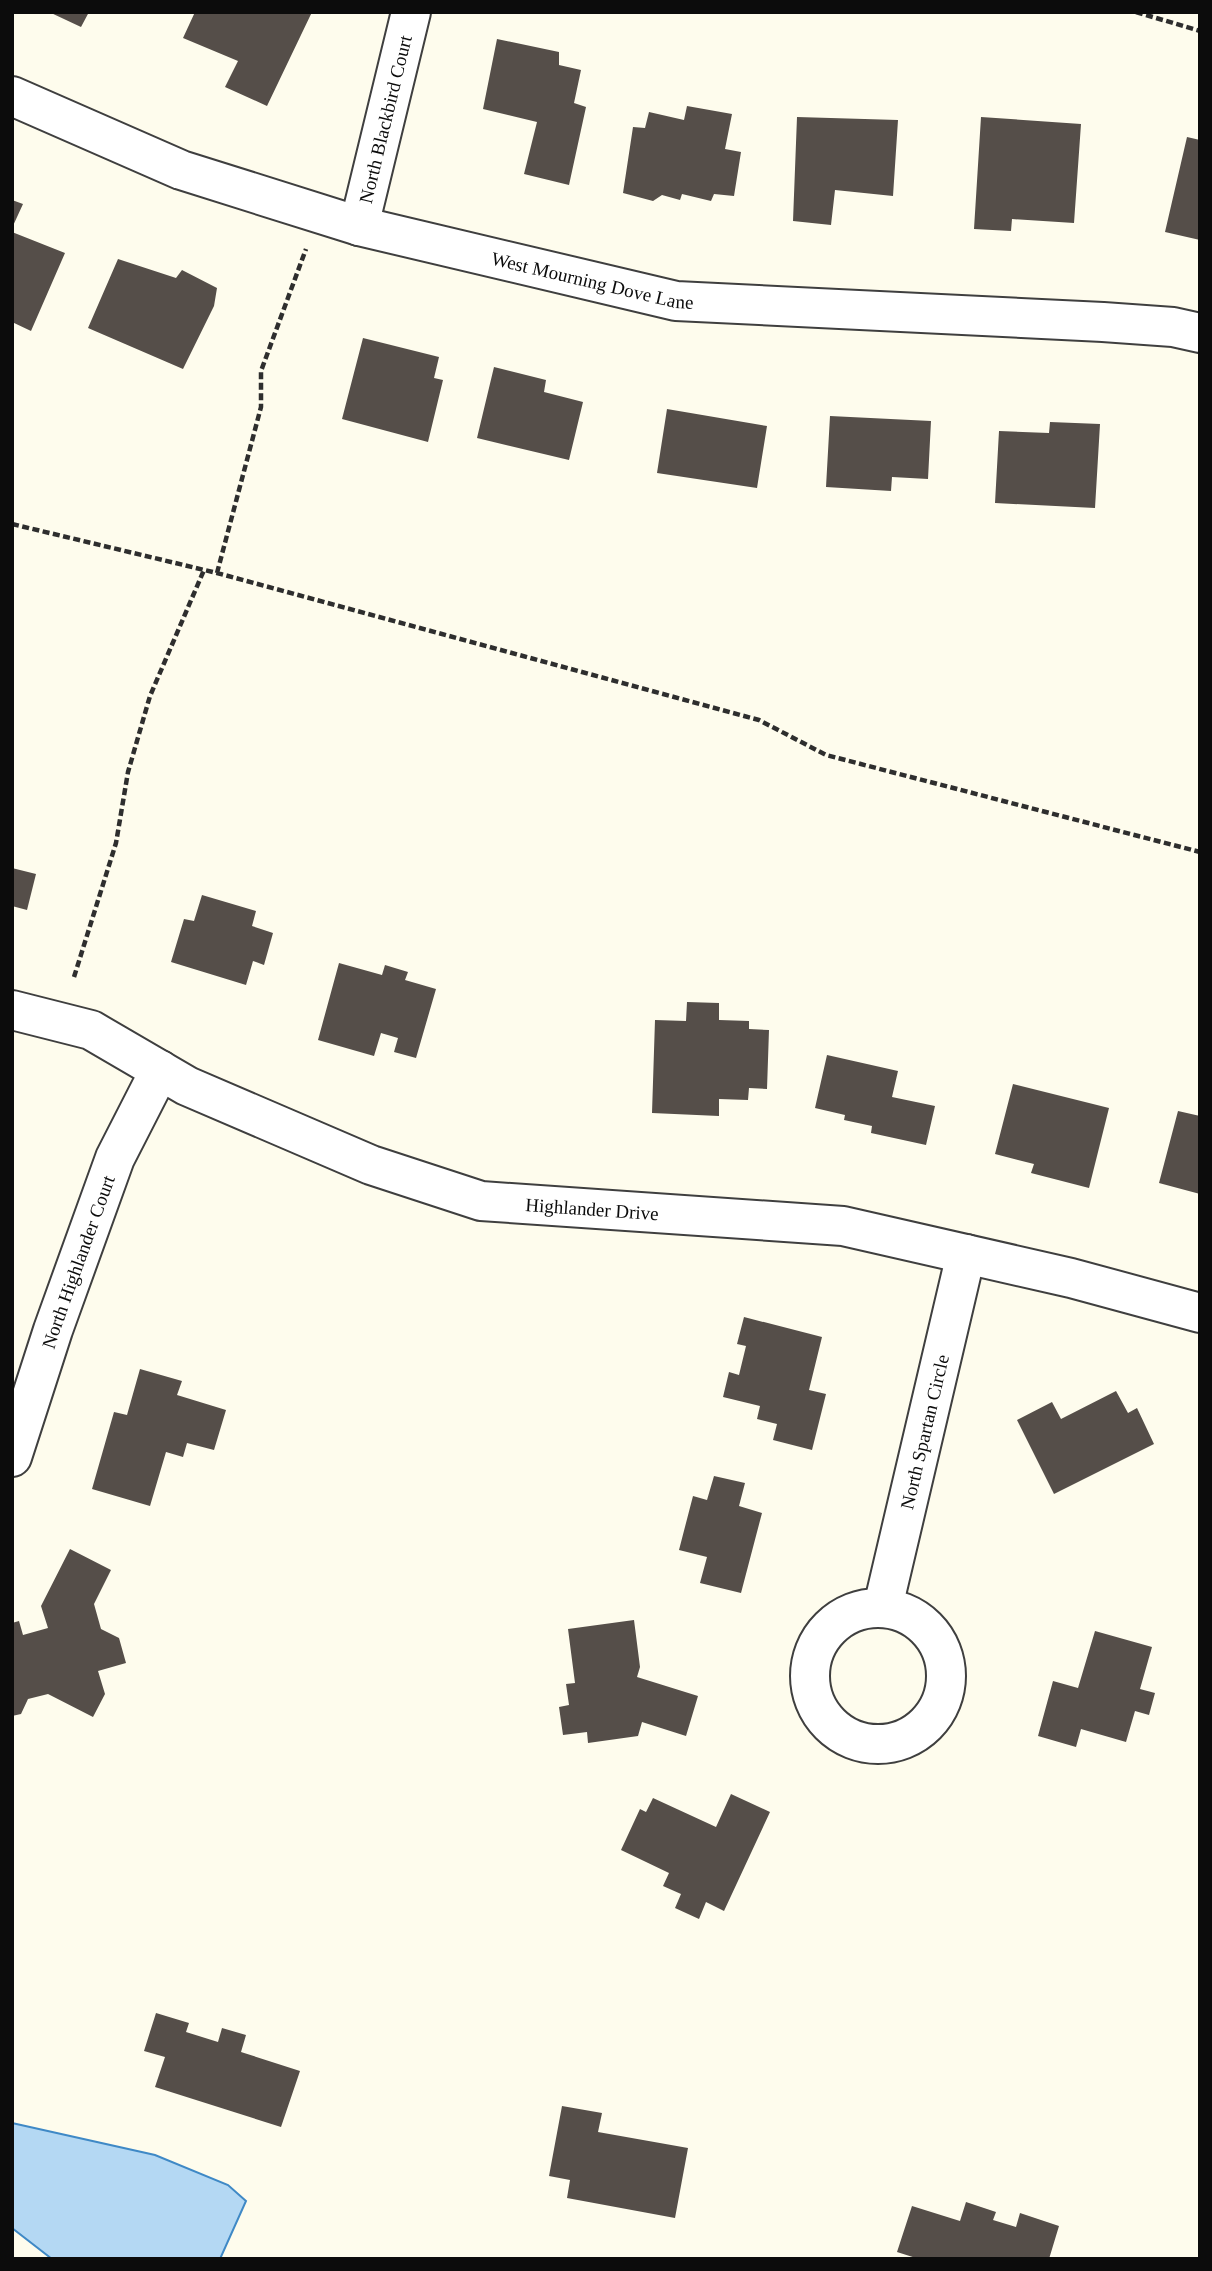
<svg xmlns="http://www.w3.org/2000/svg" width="1212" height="2271" viewBox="0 0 1212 2271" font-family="Georgia,serif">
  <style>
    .water { fill: #b4d8f3; stroke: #3f89c6; stroke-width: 2 }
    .building { fill: #554e49 }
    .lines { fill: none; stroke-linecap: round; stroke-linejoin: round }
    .minor-casing { stroke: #3f3f3f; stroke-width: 42 }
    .path { stroke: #2e2e2e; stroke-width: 4.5; stroke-dasharray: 7 3.5; stroke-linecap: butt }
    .minor { stroke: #fff; stroke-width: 38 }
    .labels { text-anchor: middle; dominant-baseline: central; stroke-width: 7; stroke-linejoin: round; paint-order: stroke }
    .street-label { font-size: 19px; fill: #0c0c0c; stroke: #fff }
  </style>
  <rect width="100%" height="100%" fill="#fefced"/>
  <path class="water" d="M12,2123L155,2155L228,2185L246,2201L220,2259H52L12,2228Z"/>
  <path class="building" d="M49,12H89L81,27Z
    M195,12H312L267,106L225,87L238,61L183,38Z
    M497,39L559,52V65L581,70L574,103L586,107L569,185L524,174L537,122L483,109Z
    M687,106L732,114L725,149L741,152L734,196L714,194L711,201L682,194L680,200L662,195L653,201L623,193L633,127L645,128L649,112L684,120Z
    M797,117L898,120L893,196L835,190L831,225L793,221Z
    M981,117L1081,124L1074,223L1012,219L1011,231L974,229Z
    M1187,137L1200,140V240L1165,232Z
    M12,200L23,204L12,228Z
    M12,232L65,253L31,331L12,322Z
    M118,259L176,278L182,270L217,288L214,306L183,369L88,328Z
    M363,338L439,357L434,378L443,380L428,442L342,419Z
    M494,367L546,380L544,392L583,402L569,460L477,438Z
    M667,409L767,426L757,488L657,473Z
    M830,416L931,421L928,479L892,477L891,491L826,487Z
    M1050,422L1100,424L1095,508L995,503L999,431L1049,433Z
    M12,868L36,874L27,910L12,906Z
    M202,895L256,911L252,926L273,933L264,965L253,961L246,985L171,962L184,919L194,921Z
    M339,963L382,975L385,965L408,972L405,980L436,989L416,1058L394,1052L398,1038L381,1033L374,1056L318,1040Z
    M687,1002L719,1003V1020L749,1021V1029L769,1030L767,1089L749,1088L748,1100L719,1099V1116L652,1113L655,1020L686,1021Z
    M827,1055L898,1071L892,1097L935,1106L926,1145L871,1133L872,1126L844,1120L845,1115L815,1108Z
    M1013,1084L1109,1108L1089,1188L1031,1173L1034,1164L995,1154Z
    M1178,1111L1200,1116V1194L1159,1183Z
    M744,1317L822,1337L809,1390L826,1394L812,1450L773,1440L777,1424L757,1419L760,1406L723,1397L729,1372L739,1375L746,1346L737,1344Z
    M140,1369L182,1381L177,1395L226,1410L214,1450L187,1443L183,1457L166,1452L150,1506L92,1489L114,1412L127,1415Z
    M1116,1391L1128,1413L1137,1408L1154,1444L1054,1494L1017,1420L1052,1402L1061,1419Z
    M714,1476L745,1483L739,1506L762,1513L741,1593L700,1583L707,1557L679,1550L693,1496L707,1500Z
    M70,1549L111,1570L94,1604L101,1629L119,1638L126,1663L98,1671L105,1694L93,1717L48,1694L28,1699L21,1714L12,1716V1623L19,1621L23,1635L48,1628L41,1606Z
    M634,1620L640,1667L637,1677L698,1696L686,1736L642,1722L638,1736L588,1743L587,1732L563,1735L559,1707L569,1705L566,1684L575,1683L568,1629Z
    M1095,1631L1152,1647L1140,1689L1155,1693L1149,1715L1135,1711L1126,1742L1081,1729L1076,1747L1038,1736L1053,1681L1078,1688Z
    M731,1794L770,1812L724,1911L706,1902L699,1919L675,1908L681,1894L663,1886L669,1873L621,1850L640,1809L646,1812L653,1798L716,1827Z
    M156,2013L189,2023L186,2032L218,2042L222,2028L246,2035L241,2052L300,2071L281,2127L155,2087L165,2057L144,2051Z
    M562,2106L602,2113L598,2132L688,2148L675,2218L567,2198L570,2180L549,2176Z
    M966,2202L996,2212L993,2220L1016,2227L1020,2213L1059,2226L1049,2259H919L897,2252L912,2206L960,2221Z"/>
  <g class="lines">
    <g class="minor-casing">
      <g id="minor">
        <path id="s1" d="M12,96L181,170L359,226L676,301L1103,322L1173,327L1200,333"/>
        <path id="s2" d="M359,226L411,12"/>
        <path id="s3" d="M12,1010L91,1030L187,1086L371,1165L481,1201L843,1226L1071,1278L1200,1313"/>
        <path id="s4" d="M12,1457L53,1330L115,1158L160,1070"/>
        <path id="s5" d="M883,1607L966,1254"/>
        <circle cx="878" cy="1676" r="68"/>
      </g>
    </g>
    <path class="path" d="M1136,12L1200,31
      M12,524L217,573L759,720L826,755L1200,852
      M217,573L261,407V371L306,249
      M74,977L116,843L128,772L150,696L204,570"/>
    <use href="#minor" class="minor"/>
  </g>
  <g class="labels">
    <g class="street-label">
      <text stroke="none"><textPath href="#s2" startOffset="110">North Blackbird Court</textPath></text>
      <text stroke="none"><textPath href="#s1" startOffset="611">West Mourning Dove Lane</textPath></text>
      <text stroke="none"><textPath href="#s3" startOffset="620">Highlander Drive</textPath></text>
      <text stroke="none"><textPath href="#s4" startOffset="206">North Highlander Court</textPath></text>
      <text stroke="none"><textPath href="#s5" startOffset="180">North Spartan Circle</textPath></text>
    </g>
  </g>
  <rect width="1212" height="2271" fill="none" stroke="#0c0c0c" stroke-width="28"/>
</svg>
